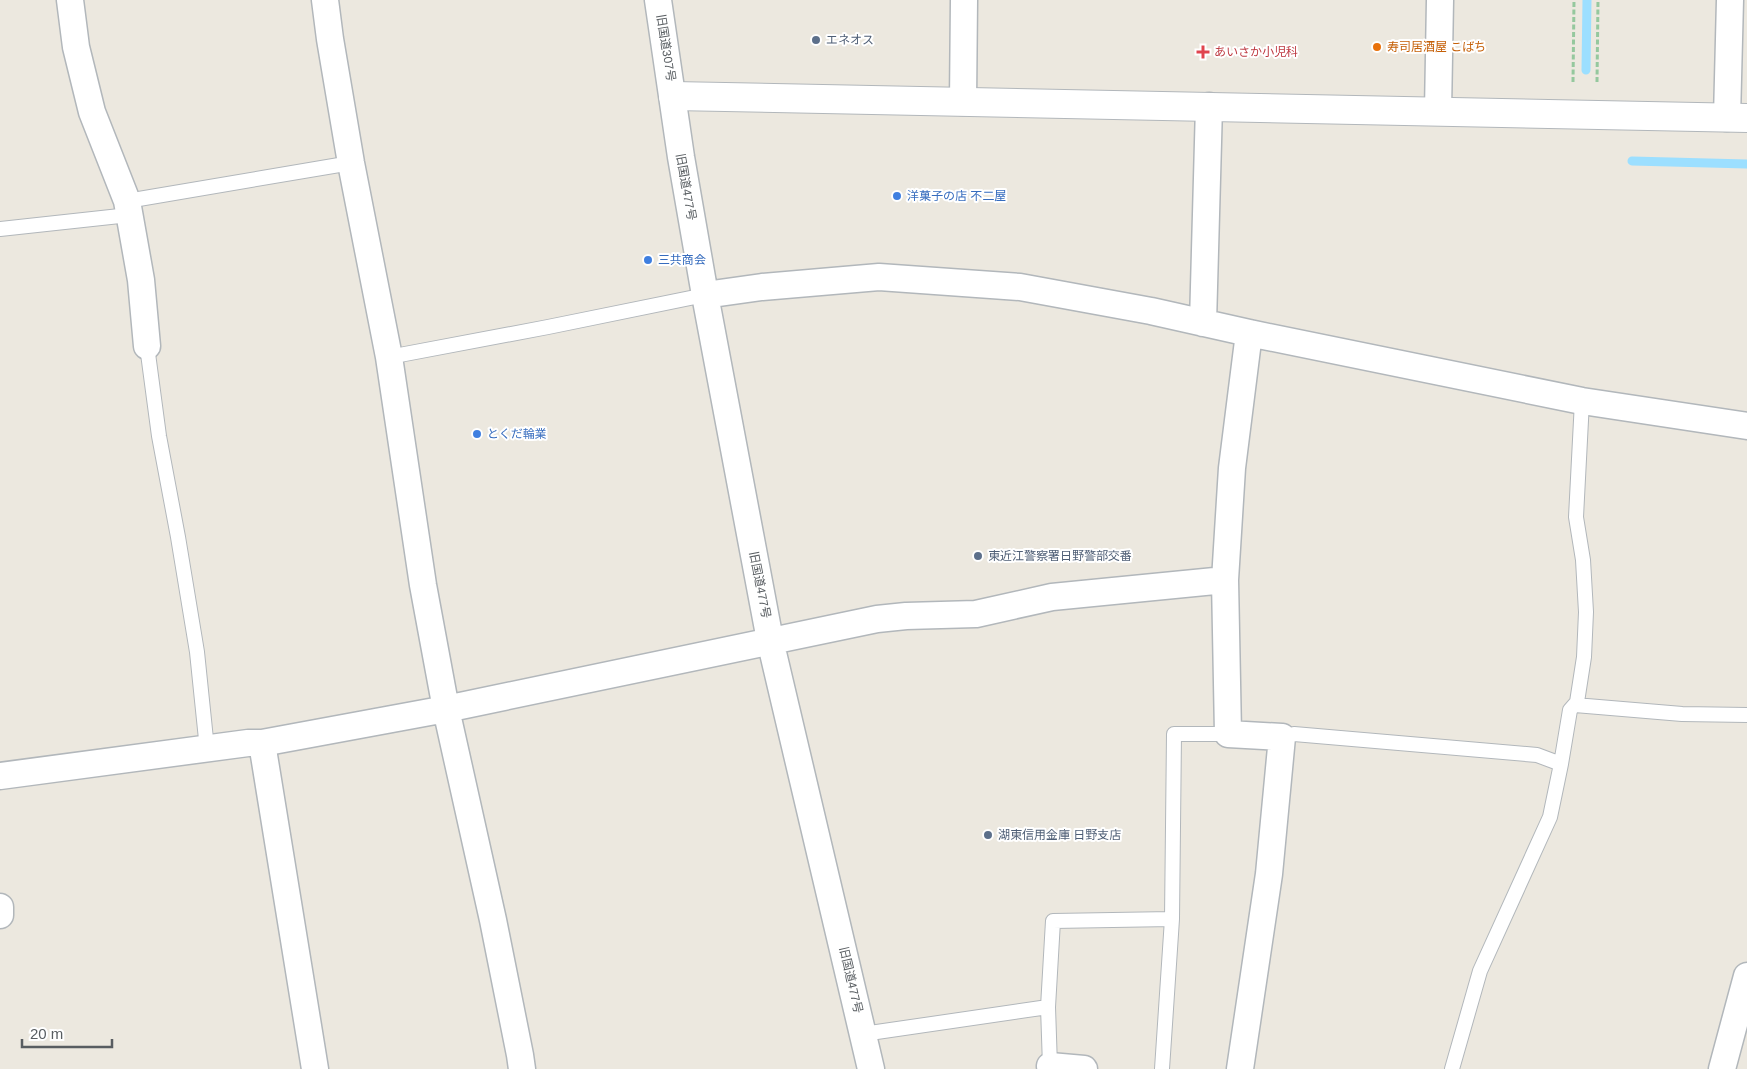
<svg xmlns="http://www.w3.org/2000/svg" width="1747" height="1069" viewBox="0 0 1747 1069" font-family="Helvetica,'Noto Sans JP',sans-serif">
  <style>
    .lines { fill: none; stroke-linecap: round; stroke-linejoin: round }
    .stream { stroke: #9cdfff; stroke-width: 9 }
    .service-casing { stroke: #b2b7bb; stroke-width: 16 }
    .minor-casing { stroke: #b2b7bb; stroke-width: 29 }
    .tertiary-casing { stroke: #b2b7bb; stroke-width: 30 }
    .path { stroke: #95c89e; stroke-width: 3; stroke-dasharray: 5 2.5; stroke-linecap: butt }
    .service { stroke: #fff; stroke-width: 14 }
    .minor { stroke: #fff; stroke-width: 26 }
    .tertiary { stroke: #fff; stroke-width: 28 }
    .service-dot { fill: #5c6f8a; stroke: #fff; stroke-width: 2 }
    .food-dot { fill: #e8710a; stroke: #fff; stroke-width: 2 }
    .health-dot { fill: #e0444e; stroke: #fff; stroke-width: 2 }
    .shop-dot { fill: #3f7fe0; stroke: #fff; stroke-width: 2 }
    .labels { text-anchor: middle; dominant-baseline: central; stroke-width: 4; stroke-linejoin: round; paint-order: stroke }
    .service-label { font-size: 12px; fill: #4e5e75; stroke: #fff; text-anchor: start }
    .food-label { font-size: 12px; fill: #c56008; stroke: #fff; text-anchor: start }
    .street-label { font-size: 12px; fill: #585d61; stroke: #fff }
    .health-label { font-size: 12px; fill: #be3a42; stroke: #fff; text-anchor: start }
    .shop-label { font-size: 12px; fill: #366cbe; stroke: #fff; text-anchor: start }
  </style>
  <rect width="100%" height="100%" fill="#ece8df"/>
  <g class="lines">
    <path class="stream" d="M1586,70L1587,0
      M1632,161L1747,164"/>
    <g class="service-casing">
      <path id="service" d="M127,201L351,163
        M0,229L129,215
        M147,346L159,436L178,537L197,652L207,749
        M389,357L548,327L705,295
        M1575,705L1682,714L1747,715
        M1282,737L1294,734L1537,755L1561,764
        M863,1034L1048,1007
        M1050,1066L1048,1007L1053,921L1172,919
        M1162,1069L1172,919L1174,734H1228
        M1452,1069L1480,971L1550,817L1561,764L1570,710L1577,702L1584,657L1586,612L1583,560L1576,517L1582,401"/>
    </g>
    <g class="minor-casing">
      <path id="minor" d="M70,0L76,47L92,112L127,201L141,280L147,346
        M325,0L330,39L351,163L389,357L423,585L446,709L493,920L520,1055L522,1069
        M658,0L681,157L705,295L770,640L871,1069
        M963,102L964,0
        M1438,111L1440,0
        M1727,118L1730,0
        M705,295L762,287L879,277L1020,287L1151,311L1249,333L1582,401L1747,426
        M1203,323L1209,106
        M262,743L315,1069
        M0,776L248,743H262L446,709L877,619L906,616L976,614L1052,597L1225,580
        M0,907V915
        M1050,1066L1084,1069
        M1240,1069L1269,874L1282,737L1228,734L1225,580L1232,468L1249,333
        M1722,1069L1747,976"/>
    </g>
    <g class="tertiary-casing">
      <path id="tertiary" d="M673,96L1747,118"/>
    </g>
    <path class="path" d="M1573,82L1574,0
      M1597,82L1598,0"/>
    <use href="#service" class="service"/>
    <use href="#minor" class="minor"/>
    <use href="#tertiary" class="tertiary"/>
  </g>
  <g class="service-dot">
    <circle cx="816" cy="40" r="5"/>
    <circle cx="978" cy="556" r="5"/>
    <circle cx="988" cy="835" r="5"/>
  </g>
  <circle class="food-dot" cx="1377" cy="47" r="5"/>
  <path class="health-dot" d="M1200.5 44.5h5v5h5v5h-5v5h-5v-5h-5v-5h5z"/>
  <g class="shop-dot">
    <circle cx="897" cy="196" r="5"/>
    <circle cx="648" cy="260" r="5"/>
    <circle cx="477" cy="434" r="5"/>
  </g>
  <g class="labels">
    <g class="service-label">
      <text x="826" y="40">エネオス</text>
      <text x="988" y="556">東近江警察署日野警部交番</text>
      <text x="998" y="835">湖東信用金庫 日野支店</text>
    </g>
    <g class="food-label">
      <text x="1387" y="47">寿司居酒屋 こばち</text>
    </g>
    <g class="street-label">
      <text transform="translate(666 48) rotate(81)">旧国道307号</text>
      <text transform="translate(686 187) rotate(80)">旧国道477号</text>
      <text transform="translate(760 585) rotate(79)">旧国道477号</text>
      <text transform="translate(851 980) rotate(77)">旧国道477号</text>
    </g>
    <g class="health-label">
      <text x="1214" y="52">あいさか小児科</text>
    </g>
    <g class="shop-label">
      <text x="907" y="196">洋菓子の店 不二屋</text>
      <text x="658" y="260">三共商会</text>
      <text x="487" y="434">とくだ輪業</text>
    </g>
  </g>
  <path d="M22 1039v8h90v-8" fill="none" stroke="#585d61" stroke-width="2.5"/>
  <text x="30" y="1039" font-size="15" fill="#585d61" stroke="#ffffff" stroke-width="4" paint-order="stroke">20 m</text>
</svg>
